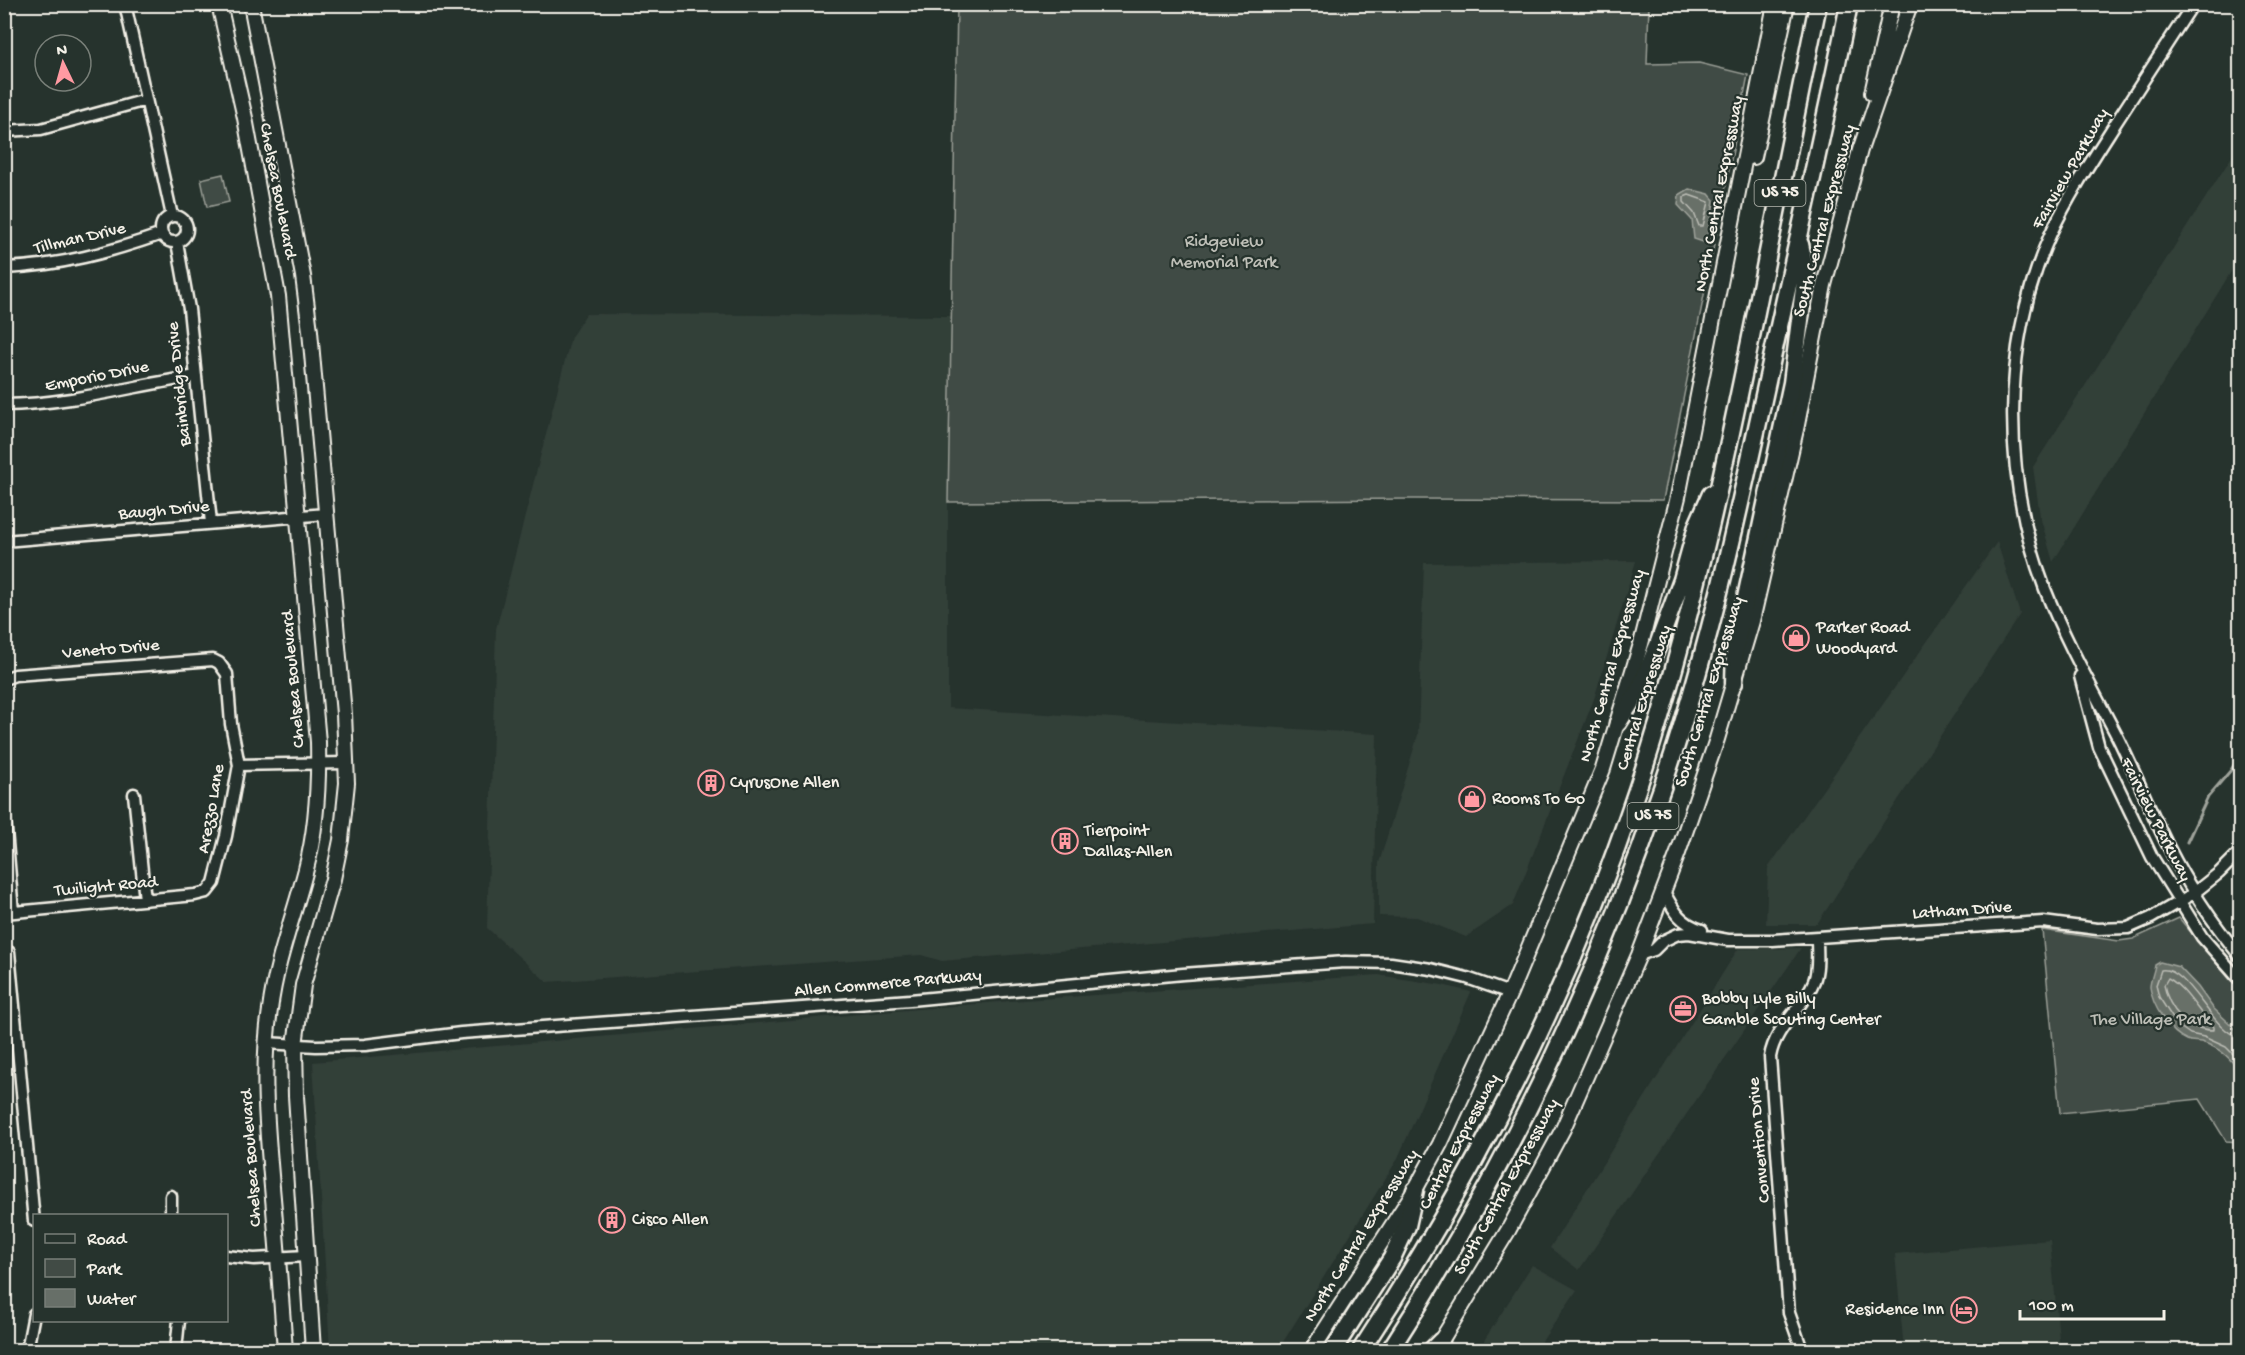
<svg xmlns="http://www.w3.org/2000/svg" width="2245" height="1355" viewBox="0 0 2245 1355" font-family="'Gochi Hand',sans-serif">
  <style>
    .built { fill: #333f39 }
    .green { fill: #414b45; stroke: #9a9e96; stroke-width: 1.5 }
    .water { fill: #676f68; stroke: #9fa39b; stroke-width: 1.5 }
    .lines { fill: none; stroke-linecap: round; stroke-linejoin: round }
    .shore { stroke: #bcbdb5; stroke-width: 1.5 }
    .stream { stroke: #9fa39b; stroke-width: 3 }
    .minor-casing { stroke: #f4f1e8; stroke-width: 15 }
    .major-casing { stroke: #f4f1e8; stroke-width: 18 }
    .highway-casing { stroke: #f4f1e8; stroke-width: 21 }
    .minor { stroke: #26332d; stroke-width: 10 }
    .major { stroke: #26332d; stroke-width: 14 }
    .highway { stroke: #26332d; stroke-width: 16 }
    .labels { text-anchor: middle; dominant-baseline: central; stroke-width: 4.5; stroke-linejoin: round; paint-order: stroke }
    .shield { fill: #26332d; stroke: #b6b8b0; stroke-width: 1.5 }
    .shield-label { font-size: 16px; font-weight: bold; fill: #f4f1e8 }
    .street-label { font-size: 18px; fill: #f4f1e8; stroke: #26332d }
    .park-label { font-size: 18px; fill: #bebfb7; stroke: #26332d }
    .poi-label { font-size: 18px; fill: #f4f1e8; stroke: #26332d; text-anchor: start }
  </style>
  <rect width="100%" height="100%" fill="#26332d"/>
  <filter id="ink" filterUnits="userSpaceOnUse"><feTurbulence type="fractalNoise" baseFrequency=".0167" numOctaves="2"/><feDisplacementMap in="SourceGraphic" scale="12" xChannelSelector="R" yChannelSelector="G"/><feConvolveMatrix kernelMatrix="1 2 1 2 8 2 1 2 1" color-interpolation-filters="sRGB"/></filter>
  <g filter="url(#ink)">
    <path class="built" d="M2240,144V257L2053,562L2040,516L2033,467Z
      M586,314L952,316L948,502V708L1377,734L1373,924L942,961L921,955L547,982L487,928L496,629L571,337Z
      M1997,542L2020,614L1817,924H1766L1768,868Z
      M1636,561L1594,699L1513,905L1466,937L1417,917L1379,916V863L1418,735L1424,563Z
      M1801,948L1579,1270L1550,1248L1738,949Z
      M1378,975L1442,985L1471,992L1397,1160L1278,1350H330L313,1062L1011,1001Z
      M2050,1240L2060,1350H1904L1895,1254Z
      M1532,1265L1577,1290L1536,1350H1478Z"/>
    <path class="green" d="M957,5H1649L1647,64L1699,63L1748,75L1663,500L1413,499L948,502Z
      M223,174L229,202L207,207L201,179Z
      M2179,918L2232,982L2240,990V1142L2226,1141L2200,1099L2060,1113L2042,930L2119,941L2133,939Z"/>
    <path class="water" d="M1689,189L1709,194L1714,200L1709,236L1703,242L1694,239L1692,220L1678,205L1679,195Z
      M2160,962L2179,967L2198,987L2213,1008L2240,1033V1074C2232,1058 2218,1047 2201,1042C2197,1041 2191,1042 2187,1040C2170,1033 2152,1006 2150,987C2150,981 2154,972 2155,965Z"/>
    <g class="lines">
      <path class="shore" d="M1689,195L1709,202L1703,226H1699L1694,213L1684,202V197Z
        M2168,978C2186,988 2198,1012 2213,1027V1030C2187,1030 2169,1010 2164,985Z
        M2240,1037C2212,1033 2188,965 2161,970L2156,985L2159,997L2177,1025L2190,1034L2204,1037L2226,1047L2240,1061"/>
      <path class="stream" d="M2187,842L2208,797L2231,770L2240,755"/>
      <g class="minor-casing">
        <path id="minor" d="M125,4L172,216
          M2193,4C2167,44 2141,84 2115,124C2092,160 2069,195 2051,233C2001,344 2002,476 2045,589C2065,640 2092,688 2117,736C2135,772 2150,810 2168,846C2188,886 2212,922 2240,956
          M4,131L41,129L146,100
          M161 229a13 13 0 1 1 26 0a13 13 0 1 1-26 0Z
          M177,242L189,309L211,523
          M4,268C60,266 110,252 162,234
          M4,405C70,404 132,386 196,376
          M4,541L326,514
          M2080,676L2099,747L2152,857L2202,937L2240,980
          M4,679L15,675L213,660L219,663L227,674L231,724L239,765L226,836L214,883L207,892L195,895L4,913
          M239,765L346,763
          M134,794L145,900
          M4,807L13,912
          M1664,892C1674,911 1680,923 1702,930
          M9,952L34,1221
          M1639,955L1654,950L1663,941L1678,934L1689,933L1728,940H1773L2043,922L2097,929L2128,928L2151,918L2194,893L2219,873L2240,852
          M266,1043L316,1046L365,1045L461,1033L910,1000L1183,974L1345,962L1391,963L1431,969L1467,978L1510,993
          M171,1216V1196
          M226,1256L254,1259L306,1256
          M27,1350L34,1314
          M176,1350L179,1320
          M1802,1350L1789,1313L1770,1057C1775,1026 1803,1009 1814,981C1819,968 1817,952 1817,939"/>
      </g>
      <g class="major-casing">
        <path id="major" d="M219,4L245,118L278,296L318,742C319,785 317,827 306,869C294,916 276,961 270,1010C261,1069 267,1128 272,1187C277,1241 281,1296 285,1350
          M251,4L303,276L310,331L344,714L347,783L341,840L333,879L303,985L295,1045L296,1096L313,1350
          M1872,93L1892,4
          M1754,157L1787,4
          M1436,1349L1509,1229L1563,1129L1639,955L1678,853L1717,739L1752,621L1797,425L1824,285L1860,150L1910,4
          M1312,1350L1415,1190L1440,1144L1510,993L1603,769L1641,644L1678,497L1775,4"/>
      </g>
      <g class="highway-casing">
        <path id="highway" d="M1734,683L1735,649L1792,383L1806,273L1800,244
          M1618,723L1639,690L1658,645L1682,580L1697,526L1711,494
          M1333,1350L1392,1258L1407,1226L1415,1190
          M1361,1350C1475,1176 1571,987 1637,790C1688,637 1722,480 1754,322C1775,216 1797,110 1818,4
          M1390,1350C1503,1175 1595,986 1662,788C1711,645 1742,497 1774,349C1799,234 1826,120 1849,4
          M1432,1350L1441,1341"/>
      </g>
      <use href="#minor" class="minor"/>
      <use href="#major" class="major"/>
      <use href="#highway" class="highway"/>
    </g>
  </g>
  <defs>
    <g id="shop-ring" transform="scale(1.35)"><circle r="9.5" fill="#26332d" stroke="#ff9aa2" stroke-width="1.5"/><path d="M-5-2.5h2.3a2.7 3.5 0 0 1 5.4 0H5L5.5 6h-11ZM-1.5-2.5h3a1.5 2.3 0 0 0-3 0Z" fill="#ff9aa2"/></g>
    <g id="building-ring" transform="scale(1.35)"><circle r="9.5" fill="#26332d" stroke="#ff9aa2" stroke-width="1.5"/><path d="M-4-6H4V6H1V3H-1V6H-4ZM-2.5-4.3h1.7v1.8h-1.7ZM.8-4.3h1.7v1.8H.8ZM-2.5-1h1.7V.8h-1.7ZM.8-1h1.7V.8H.8Z" fill="#ff9aa2"/></g>
    <g id="office-ring" transform="scale(1.35)"><circle r="9.5" fill="#26332d" stroke="#ff9aa2" stroke-width="1.5"/><path d="M-6-3h4V-5.5h4V-3h4V5H-6ZM-1-4.5V-3h2v-1.5ZM-6 0V1H6V0Z" fill="#ff9aa2"/></g>
    <g id="hotel-ring" transform="scale(1.35)"><circle r="9.5" fill="#26332d" stroke="#ff9aa2" stroke-width="1.5"/><path d="M-6-4.5h1.5V1H6V5H4.5V3h-9V5H-6ZM-4 0a1.8 1.8 0 1 1 3.6 0ZM.5 0V-2.5h3Q6-2.5 6 0Z" fill="#ff9aa2"/></g>
  </defs>
  <g fill-rule="evenodd">
    <use href="#shop-ring" x="1796" y="638"/>
    <use href="#building-ring" x="711" y="783"/>
    <use href="#shop-ring" x="1472" y="799"/>
    <use href="#building-ring" x="1065" y="841"/>
    <use href="#office-ring" x="1683" y="1009"/>
    <use href="#building-ring" x="612" y="1220"/>
    <use href="#hotel-ring" x="1964" y="1310"/>
  </g>
  <g class="labels">
    <g class="shield">
      <rect x="1754.5" y="180" width="51" height="26" rx="4.5"/>
      <rect x="1627.5" y="803" width="51" height="26" rx="4.5"/>
    </g>
    <g class="shield-label">
      <text x="1780" y="193">US 75</text>
      <text x="1653" y="816">US 75</text>
    </g>
    <g class="street-label">
      <text transform="translate(2071 169) rotate(-60)">Fairview Parkway</text>
      <text transform="translate(277 191) rotate(79)">Chelsea Boulevard</text>
      <text transform="translate(1720 194) rotate(-79)">North Central Expressway</text>
      <text transform="translate(1825 221) rotate(-75)">South Central Expressway</text>
      <text transform="translate(80 239) rotate(-13)">Tillman Drive</text>
      <text transform="translate(97 377) rotate(-11)">Emporio Drive</text>
      <text transform="translate(180 384) rotate(-96)">Bainbridge Drive</text>
      <text transform="translate(164 511) rotate(-5)">Baugh Drive</text>
      <text transform="translate(111 650) rotate(-5)">Veneto Drive</text>
      <text transform="translate(1613 666) rotate(-74)">North Central Expressway</text>
      <text transform="translate(294 679) rotate(-95)">Chelsea Boulevard</text>
      <text transform="translate(1710 692) rotate(-73)">South Central Expressway</text>
      <text transform="translate(1645 698) rotate(-73)">Central Expressway</text>
      <text transform="translate(212 809) rotate(-80)">Arezzo Lane</text>
      <text transform="translate(2155 820) rotate(63)">Fairview Parkway</text>
      <text transform="translate(106 887) rotate(-5)">Twilight Road</text>
      <text transform="translate(1962 911) rotate(-4)">Latham Drive</text>
      <text transform="translate(888 984) rotate(-5)">Allen Commerce Parkway</text>
      <text transform="translate(1760 1140) rotate(-95)">Convention Drive</text>
      <text transform="translate(1460 1142) rotate(-62)">Central Expressway</text>
      <text transform="translate(252 1158) rotate(-94)">Chelsea Boulevard</text>
      <text transform="translate(1507 1187) rotate(-61)">South Central Expressway</text>
      <text transform="translate(1362 1236) rotate(-58)">North Central Expressway</text>
    </g>
    <g class="park-label">
      <text x="1224" y="242">Ridgeview<tspan x="1224" dy="21">Memorial Park</tspan></text>
      <text x="2151" y="1020">The Village Park</text>
    </g>
    <g class="poi-label">
      <text x="1816" y="628">Parker Road<tspan x="1816" dy="21">Woodyard</tspan></text>
      <text x="730" y="783">CyrusOne Allen</text>
      <text x="1492" y="799">Rooms To Go</text>
      <text x="1084" y="831">Tierpoint<tspan x="1084" dy="21">Dallas-Allen</tspan></text>
      <text x="1702" y="999">Bobby Lyle Billy<tspan x="1702" dy="21">Gamble Scouting Center</tspan></text>
      <text x="632" y="1220">Cisco Allen</text>
      <text x="1944" y="1310" text-anchor="end">Residence Inn</text>
    </g>
  </g>
  <rect width="2245" height="1355" fill="none" stroke="#26332d" stroke-width="24"/>
  <rect x="12" y="12" width="2221" height="1331" fill="none" stroke="#f4f1e8" stroke-width="2" filter="url(#ink)"/>
  <rect x="33" y="1214" width="195" height="108" fill="#26332d" stroke="#787f78" stroke-width="1.5"/>
  <rect x="45" y="1234" width="30" height="9" fill="#26332d" stroke="#787f78" stroke-width="1.5"/>
  <text x="87" y="1244" font-size="18" fill="#f4f1e8">Road</text>
  <rect x="45" y="1259" width="30" height="18" fill="#414b45" stroke="#787f78" stroke-width="1.5"/>
  <text x="87" y="1274" font-size="18" fill="#f4f1e8">Park</text>
  <rect x="45" y="1289" width="30" height="18" fill="#676f68" stroke="#787f78" stroke-width="1.5"/>
  <text x="87" y="1304" font-size="18" fill="#f4f1e8">Water</text>
  <g transform="translate(63 63) rotate(355)"><circle r="28" fill="#26332d" stroke="#787f78" stroke-width="1.5"/>
  <path d="M0-4.5L10 22L0 15L-10 22Z" fill="#ff9aa2"/>
  <text y="-9" font-size="16" font-weight="bold" text-anchor="middle" fill="#f4f1e8">N</text>
  </g>
  <path d="M2020 1310v9h144v-9" fill="none" stroke="#f4f1e8" stroke-width="3"/>
  <text x="2029" y="1310" font-size="18" fill="#f4f1e8" stroke="#26332d" stroke-width="4.5" paint-order="stroke">100 m</text>
</svg>
